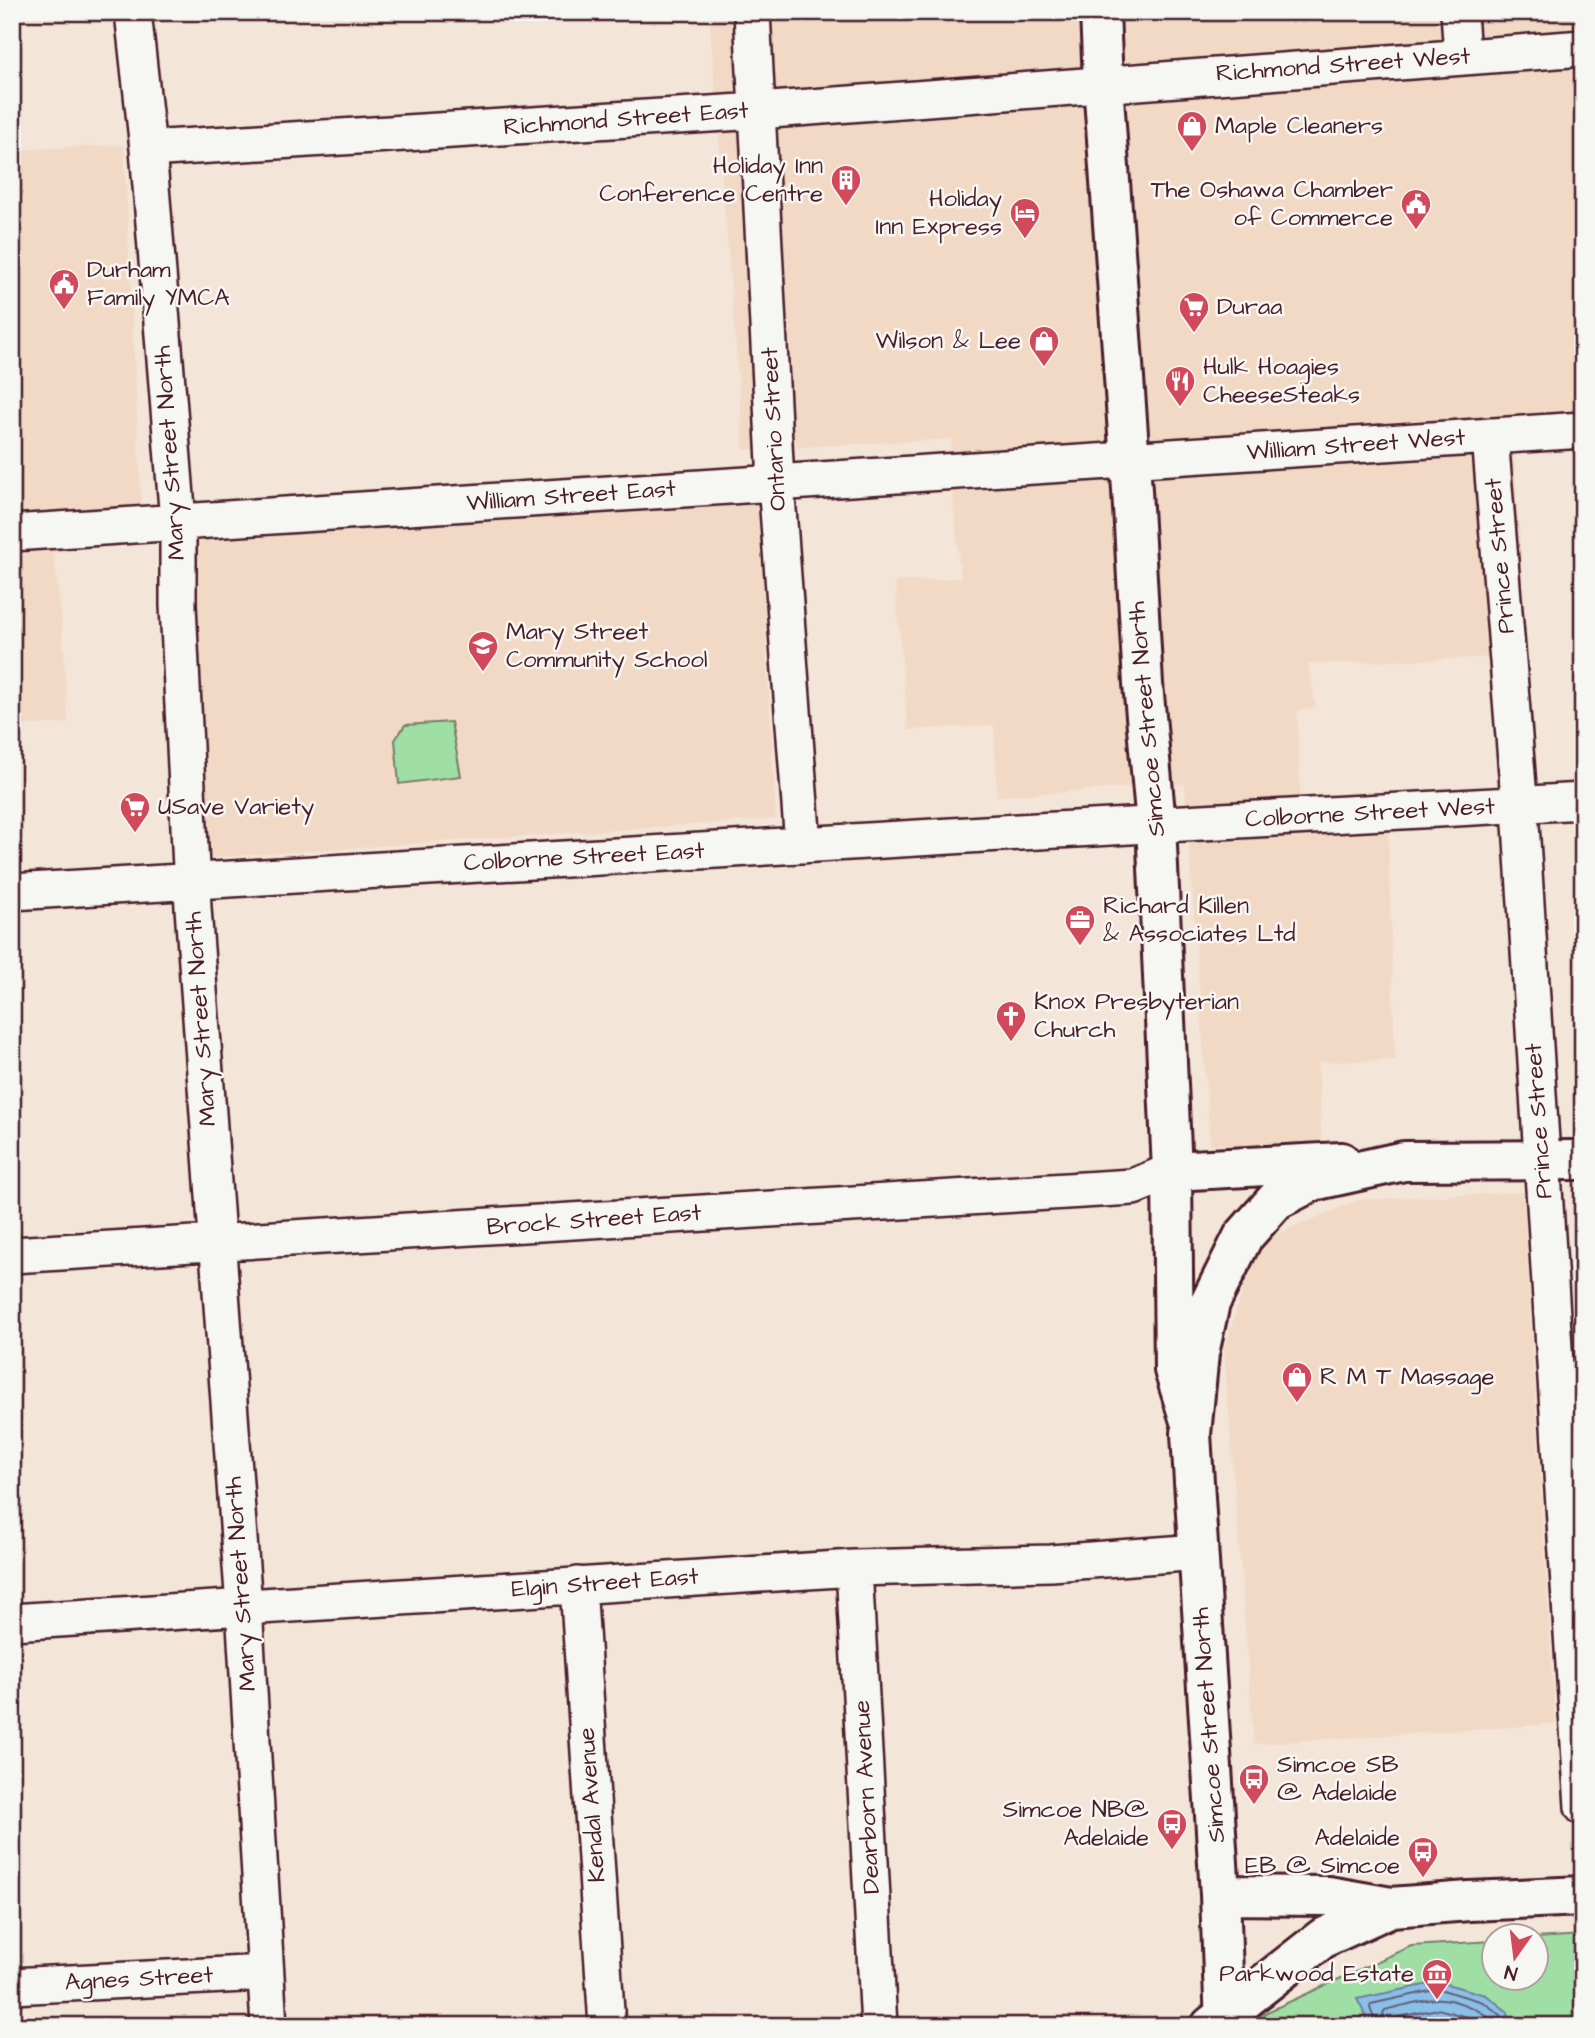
<svg xmlns="http://www.w3.org/2000/svg" width="1595" height="2038" viewBox="0 0 1595 2038" font-family="'Architects Daughter',sans-serif">
  <style>
    .built { fill: #f1d9c6 }
    .green { fill: #9fdea5; stroke: #747e68; stroke-width: 2 }
    .water { fill: #8abfe8; stroke: #707f9c; stroke-width: 2 }
    .lines { fill: none; stroke-linecap: round; stroke-linejoin: round }
    .shore { stroke: #645f77; stroke-width: 2 }
    .minor-casing { stroke: #4a1f2b; stroke-width: 40 }
    .major-casing { stroke: #4a1f2b; stroke-width: 44 }
    .minor { stroke: #f6f6f2; stroke-width: 35 }
    .major { stroke: #f6f6f2; stroke-width: 38 }
    .labels { text-anchor: middle; dominant-baseline: central; stroke-width: 5; stroke-linejoin: round; paint-order: stroke }
    .street-label { font-size: 24px; fill: #4a1f2b; stroke: #f6f6f2 }
    .poi-label { font-size: 24px; fill: #4a1f2b; stroke: #f6f6f2; text-anchor: start }
  </style>
  <rect width="100%" height="100%" fill="#f3e5d8"/>
  <filter id="ink" filterUnits="userSpaceOnUse"><feTurbulence type="fractalNoise" baseFrequency=".0143" numOctaves="2"/><feDisplacementMap in="SourceGraphic" scale="14" xChannelSelector="R" yChannelSelector="G"/><feConvolveMatrix kernelMatrix="1 2 1 2 8 2 1 2 1" color-interpolation-filters="sRGB"/></filter>
  <g filter="url(#ink)">
    <path class="built" d="M709,12H1583V449L1514,453L1527,656L1308,664L1316,707L1297,711L1302,835L1388,830L1395,1060L1318,1062L1322,1150L1210,1144L1185,784L997,796L994,725L908,730L895,582L961,578L950,471L952,439L744,450Z
      M124,145L143,540L53,553L61,611L68,723L12,726V150Z
      M758,493L776,819L205,858L194,527Z
      M1523,1192L1555,1724L1254,1744L1224,1349L1258,1242L1359,1200Z"/>
    <path class="green" d="M451,722L461,776L399,784L395,740L405,725Z
      M1583,1935V2026H1243V2023L1411,1946L1493,1941L1494,1979H1536V1938Z"/>
    <path class="water" d="M1439,1982L1486,1995L1508,2012L1510,2026H1371L1357,1999Z"/>
    <g class="lines">
      <path class="shore" d="M1377,2026L1370,2008L1371,2004L1439,1989L1483,2002L1501,2015L1503,2026
        M1386,2026L1383,2013L1385,2010C1401,2006 1418,2001 1435,1999C1449,1997 1490,2011 1494,2026
        M1396,2026L1398,2017L1438,2009L1474,2019L1482,2026"/>
      <g class="minor-casing">
        <path id="minor" d="M133,12L148,149L178,521V605L193,908L244,1607L269,2026
          M752,12L776,482L803,845
          M1459,12L1462,56
          M148,149L758,111L1583,48
          M1490,436L1521,824L1583,1807
          M12,533L1583,430
          M12,892L1001,833L1583,801
          M12,1255L1133,1187L1172,1171
          M854,1568L879,2026
          M578,1585L607,2026
          M12,1622L854,1568L1051,1563L1199,1552
          M12,1986L265,1973"/>
      </g>
      <g class="major-casing">
        <path id="major" d="M1100,12L1103,83L1132,490L1143,684L1156,824L1172,1171L1174,1370L1191,1424
          M1172,1171L1341,1162
          M1220,1895L1328,1896L1391,1907
          M1211,2026L1323,1938L1391,1907L1469,1901L1583,1896
          M1225,2026L1220,1895L1191,1434L1199,1353L1210,1303L1243,1237L1276,1200L1313,1181L1404,1161L1583,1160"/>
      </g>
      <use href="#minor" class="minor"/>
      <use href="#major" class="major"/>
    </g>
  </g>
  <defs>
    <g id="shop-pin" transform="scale(1.575)"><path d="M0 17L-7.5 6A9.5 9.5 0 1 1 7.5 6Z" fill="#d1495b" stroke="#f6f6f2"/><path d="M-5-2.5h2.3a2.7 3.5 0 0 1 5.4 0H5L5.5 6h-11ZM-1.5-2.5h3a1.5 2.3 0 0 0-3 0Z" fill="#fff"/></g>
    <g id="building-pin" transform="scale(1.575)"><path d="M0 17L-7.5 6A9.5 9.5 0 1 1 7.5 6Z" fill="#d1495b" stroke="#f6f6f2"/><path d="M-4-6H4V6H1V3H-1V6H-4ZM-2.5-4.3h1.7v1.8h-1.7ZM.8-4.3h1.7v1.8H.8ZM-2.5-1h1.7V.8h-1.7ZM.8-1h1.7V.8H.8Z" fill="#fff"/></g>
    <g id="civic-pin" transform="scale(1.575)"><path d="M0 17L-7.5 6A9.5 9.5 0 1 1 7.5 6Z" fill="#d1495b" stroke="#f6f6f2"/><path d="M-.6-6.5H3V-4.5H.6V-3L4-1V1h2V6H-6V1h2V-1L-.6-3ZM-1.2 2.5V6h2.4V2.5Z" fill="#fff"/></g>
    <g id="hotel-pin" transform="scale(1.575)"><path d="M0 17L-7.5 6A9.5 9.5 0 1 1 7.5 6Z" fill="#d1495b" stroke="#f6f6f2"/><path d="M-6-4.5h1.5V1H6V5H4.5V3h-9V5H-6ZM-4 0a1.8 1.8 0 1 1 3.6 0ZM.5 0V-2.5h3Q6-2.5 6 0Z" fill="#fff"/></g>
    <g id="supermarket-pin" transform="scale(1.575)"><path d="M0 17L-7.5 6A9.5 9.5 0 1 1 7.5 6Z" fill="#d1495b" stroke="#f6f6f2"/><path d="M-6-5.5h2.5l.6 2H6L4.5 2H-2.5L-4.4-4H-6ZM-1.5 3.2a1.3 1.3 0 1 0 .1 0ZM3 3.2a1.3 1.3 0 1 0 .1 0Z" fill="#fff"/></g>
    <g id="restaurant-pin" transform="scale(1.575)"><path d="M0 17L-7.5 6A9.5 9.5 0 1 1 7.5 6Z" fill="#d1495b" stroke="#f6f6f2"/><path d="M-5-6h1v4h1v-4h1v4h1v-4h1v5L-1.5 .5V6h-2V.5L-5-1ZM5-6V6H3V1.5H1.5Q1.5-4 5-6Z" fill="#fff"/></g>
    <g id="school-pin" transform="scale(1.575)"><path d="M0 17L-7.5 6A9.5 9.5 0 1 1 7.5 6Z" fill="#d1495b" stroke="#f6f6f2"/><path d="M0-5L7-2L0 1L-7-2ZM-4 1L0 2.5L4 1V4Q0 6-4 4Z" fill="#fff"/></g>
    <g id="office-pin" transform="scale(1.575)"><path d="M0 17L-7.5 6A9.5 9.5 0 1 1 7.5 6Z" fill="#d1495b" stroke="#f6f6f2"/><path d="M-6-3h4V-5.5h4V-3h4V5H-6ZM-1-4.5V-3h2v-1.5ZM-6 0V1H6V0Z" fill="#fff"/></g>
    <g id="church-pin" transform="scale(1.575)"><path d="M0 17L-7.5 6A9.5 9.5 0 1 1 7.5 6Z" fill="#d1495b" stroke="#f6f6f2"/><path d="M-1.2-6h2.4v3.5h3.3v2.4h-3.3V6h-2.4V-.1h-3.3v-2.4h3.3Z" fill="#fff"/></g>
    <g id="bus-pin" transform="scale(1.575)"><path d="M0 17L-7.5 6A9.5 9.5 0 1 1 7.5 6Z" fill="#d1495b" stroke="#f6f6f2"/><path d="M-5-6H5V4H4V6H2V4H-2V6H-4V4H-5ZM-3.5-4V0h7V-4ZM-3.5 1.2v1.5H-2V1.2ZM2 1.2v1.5H3.5V1.2Z" fill="#fff"/></g>
    <g id="museum-pin" transform="scale(1.575)"><path d="M0 17L-7.5 6A9.5 9.5 0 1 1 7.5 6Z" fill="#d1495b" stroke="#f6f6f2"/><path d="M0-6L6-3V-2H-6V-3ZM-5-1h2V3h-2ZM-1-1h2V3h-2ZM3-1h2V3H3ZM-6 4H6V6H-6Z" fill="#fff"/></g>
  </defs>
  <g fill-rule="evenodd">
    <use href="#shop-pin" x="1192" y="126"/>
    <use href="#building-pin" x="846" y="180"/>
    <use href="#civic-pin" x="1416" y="204"/>
    <use href="#hotel-pin" x="1025" y="213"/>
    <use href="#civic-pin" x="64" y="284"/>
    <use href="#supermarket-pin" x="1194" y="307"/>
    <use href="#shop-pin" x="1044" y="341"/>
    <use href="#restaurant-pin" x="1180" y="381"/>
    <use href="#school-pin" x="483" y="646"/>
    <use href="#supermarket-pin" x="135" y="807"/>
    <use href="#office-pin" x="1080" y="920"/>
    <use href="#church-pin" x="1011" y="1016"/>
    <use href="#shop-pin" x="1297" y="1377"/>
    <use href="#bus-pin" x="1254" y="1779"/>
    <use href="#bus-pin" x="1172" y="1824"/>
    <use href="#bus-pin" x="1423" y="1852"/>
    <use href="#museum-pin" x="1437" y="1974"/>
  </g>
  <g class="labels">
    <g class="street-label">
      <text transform="translate(1343 65) rotate(-4)">Richmond Street West</text>
      <text transform="translate(626 119) rotate(-4)">Richmond Street East</text>
      <text transform="translate(774 429) rotate(-93)">Ontario Street</text>
      <text transform="translate(1356 445) rotate(-4)">William Street West</text>
      <text transform="translate(170 453) rotate(-94)">Mary Street North</text>
      <text transform="translate(571 496) rotate(-4)">William Street East</text>
      <text transform="translate(1500 556) rotate(-95)">Prince Street</text>
      <text transform="translate(1147 719) rotate(-95)">Simcoe Street North</text>
      <text transform="translate(1370 813) rotate(-3)">Colborne Street West</text>
      <text transform="translate(584 857) rotate(-3)">Colborne Street East</text>
      <text transform="translate(201 1019) rotate(-94)">Mary Street North</text>
      <text transform="translate(1539 1121) rotate(-94)">Prince Street</text>
      <text transform="translate(594 1220) rotate(-4)">Brock Street East</text>
      <text transform="translate(605 1583) rotate(-4)">Elgin Street East</text>
      <text transform="translate(241 1584) rotate(-94)">Mary Street North</text>
      <text transform="translate(1209 1725) rotate(-94)">Simcoe Street North</text>
      <text transform="translate(867 1797) rotate(-93)">Dearborn Avenue</text>
      <text transform="translate(592 1805) rotate(-94)">Kendal Avenue</text>
      <text transform="translate(139 1979) rotate(-3)">Agnes Street</text>
    </g>
    <g class="poi-label">
      <text x="1215" y="126">Maple Cleaners</text>
      <text x="823" y="166" text-anchor="end">Holiday Inn<tspan x="823" dy="28">Conference Centre</tspan></text>
      <text x="1393" y="190" text-anchor="end">The Oshawa Chamber<tspan x="1393" dy="28">of Commerce</tspan></text>
      <text x="1002" y="199" text-anchor="end">Holiday<tspan x="1002" dy="28">Inn Express</tspan></text>
      <text x="87" y="270">Durham<tspan x="87" dy="28">Family YMCA</tspan></text>
      <text x="1217" y="307">Duraa</text>
      <text x="1021" y="341" text-anchor="end">Wilson &amp; Lee</text>
      <text x="1203" y="367">Hulk Hoagies<tspan x="1203" dy="28">CheeseSteaks</tspan></text>
      <text x="506" y="632">Mary Street<tspan x="506" dy="28">Community School</tspan></text>
      <text x="158" y="807">USave Variety</text>
      <text x="1103" y="906">Richard Killen<tspan x="1103" dy="28">&amp; Associates Ltd</tspan></text>
      <text x="1034" y="1002">Knox Presbyterian<tspan x="1034" dy="28">Church</tspan></text>
      <text x="1320" y="1377">R M T Massage</text>
      <text x="1277" y="1765">Simcoe SB<tspan x="1277" dy="28">@ Adelaide</tspan></text>
      <text x="1149" y="1810" text-anchor="end">Simcoe NB@<tspan x="1149" dy="28">Adelaide</tspan></text>
      <text x="1400" y="1838" text-anchor="end">Adelaide<tspan x="1400" dy="28">EB @ Simcoe</tspan></text>
      <text x="1414" y="1974" text-anchor="end">Parkwood Estate</text>
    </g>
  </g>
  <rect width="1595" height="2038" fill="none" stroke="#f6f6f2" stroke-width="42"/>
  <rect x="21" y="21" width="1553" height="1996" fill="none" stroke="#4a1f2b" stroke-width="2.5" filter="url(#ink)"/>
  <g transform="translate(1515 1957) rotate(194)"><circle r="33" fill="#f6f6f2" stroke="#b1a0a2" stroke-width="2"/>
  <path d="M0-5L12 26L0 18L-12 26Z" fill="#d1495b"/>
  <text y="-10" font-size="19" font-weight="bold" text-anchor="middle" fill="#4a1f2b">N</text>
  </g>
</svg>
